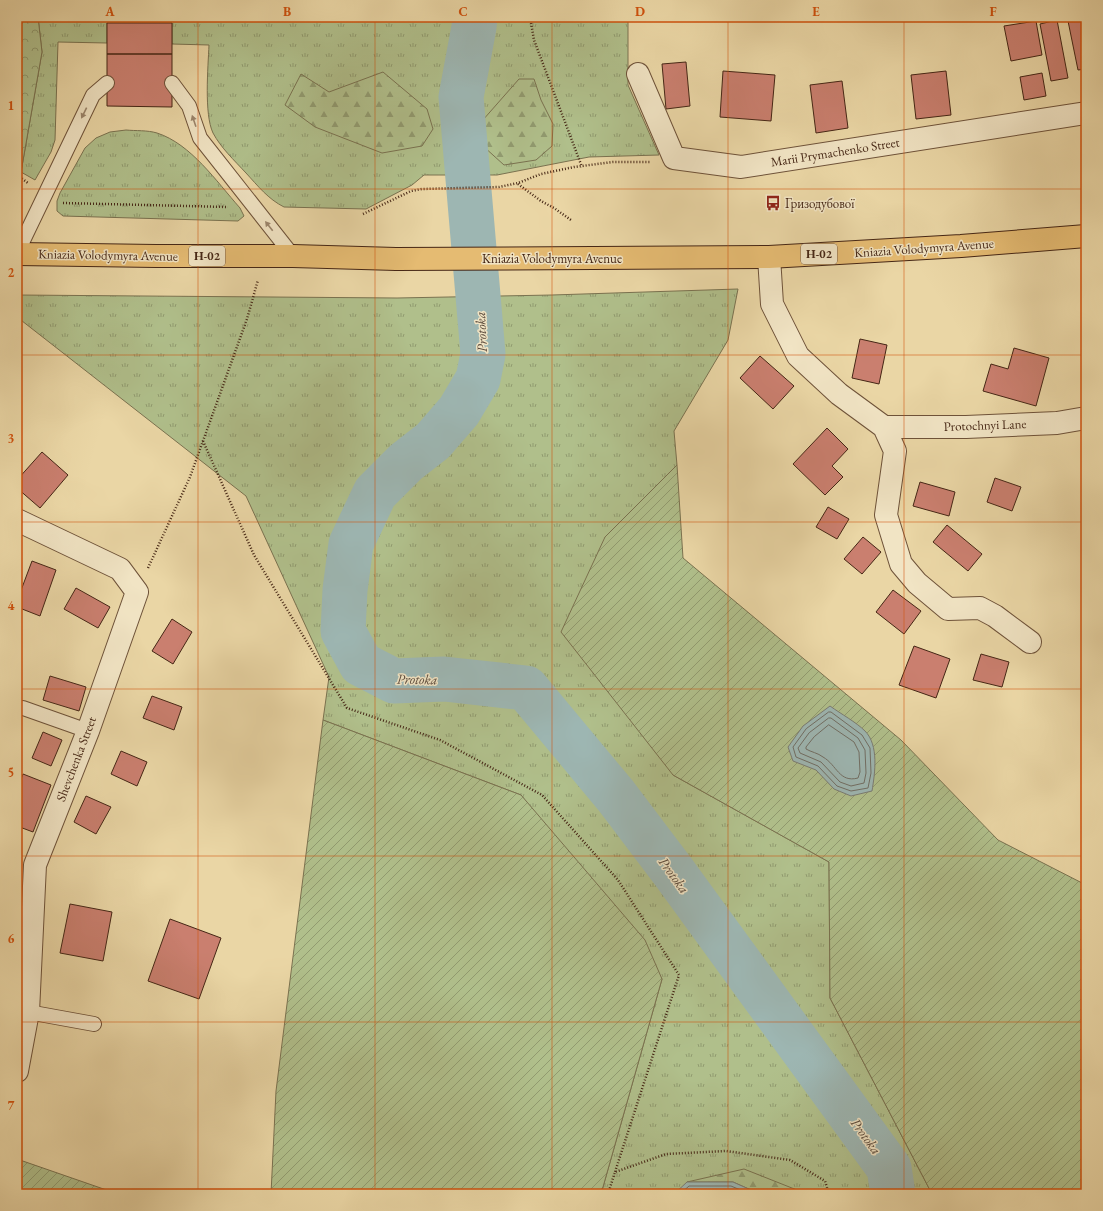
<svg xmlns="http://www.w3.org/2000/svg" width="1103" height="1211" viewBox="0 0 1103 1211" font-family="'EB Garamond',serif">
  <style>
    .grass { fill: url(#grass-tufts); stroke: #7a7250 }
    .forest { fill: url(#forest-firs); stroke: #7a7250 }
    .park { fill: url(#park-crowns); stroke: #7a7250 }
    .garden { fill: url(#garden-furrows); stroke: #7a7250 }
    .water { fill: #9db6b2; stroke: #7a7c73 }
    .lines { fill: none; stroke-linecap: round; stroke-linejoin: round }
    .shore { stroke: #716e64; stroke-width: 1 }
    .river { stroke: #9db6b2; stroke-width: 45 }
    .building { fill: #ca7f6f; stroke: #452615 }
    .lane-casing { stroke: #6e5239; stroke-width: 16 }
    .street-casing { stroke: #6e5239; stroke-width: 24 }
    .primary-casing { stroke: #452615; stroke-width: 24 }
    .path { stroke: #452615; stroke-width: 2.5; stroke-dasharray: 1 2; stroke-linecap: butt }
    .lane { stroke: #f1e4c4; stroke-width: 14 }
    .street { stroke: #f1e4c4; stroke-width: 22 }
    .primary { stroke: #e5bb72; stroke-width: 22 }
    .oneway { fill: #9b856c }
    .grid { fill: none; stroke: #d0510d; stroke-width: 1; stroke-opacity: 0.55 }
    .labels { text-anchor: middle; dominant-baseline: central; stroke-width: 3; stroke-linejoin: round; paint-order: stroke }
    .shield { fill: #f1e4c4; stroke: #795f4a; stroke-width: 1 }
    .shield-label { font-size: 12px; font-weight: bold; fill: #452615 }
    .street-label { font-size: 13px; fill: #452615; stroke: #f1e4c4 }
    .poi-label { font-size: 13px; fill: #452615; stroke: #f1e4c4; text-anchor: start }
    .water-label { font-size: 14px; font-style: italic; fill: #5b4a3c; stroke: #f1e4c4 }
    .neatline { fill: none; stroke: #d0510d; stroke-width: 1.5 }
    .grid-label { font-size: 13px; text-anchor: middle; font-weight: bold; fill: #d0510d }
  </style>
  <defs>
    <pattern id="grass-tufts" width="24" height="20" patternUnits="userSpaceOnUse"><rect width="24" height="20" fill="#b0bf8b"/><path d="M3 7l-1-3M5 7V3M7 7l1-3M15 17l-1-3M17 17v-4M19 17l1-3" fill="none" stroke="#919b70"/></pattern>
    <pattern id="forest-firs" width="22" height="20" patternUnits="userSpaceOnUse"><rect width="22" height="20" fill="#b0bf8b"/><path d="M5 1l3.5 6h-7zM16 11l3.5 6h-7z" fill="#919b70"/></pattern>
    <pattern id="park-crowns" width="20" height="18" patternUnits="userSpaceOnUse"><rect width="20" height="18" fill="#b0bf8b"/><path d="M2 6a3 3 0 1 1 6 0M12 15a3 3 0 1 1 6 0" fill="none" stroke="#919b70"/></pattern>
    <pattern id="garden-furrows" width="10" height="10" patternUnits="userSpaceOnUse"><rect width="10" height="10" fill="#b0bf8b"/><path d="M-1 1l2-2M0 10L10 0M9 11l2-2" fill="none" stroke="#919b70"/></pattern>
  </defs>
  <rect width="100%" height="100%" fill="#ead6a5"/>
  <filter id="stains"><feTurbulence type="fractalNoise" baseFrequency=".005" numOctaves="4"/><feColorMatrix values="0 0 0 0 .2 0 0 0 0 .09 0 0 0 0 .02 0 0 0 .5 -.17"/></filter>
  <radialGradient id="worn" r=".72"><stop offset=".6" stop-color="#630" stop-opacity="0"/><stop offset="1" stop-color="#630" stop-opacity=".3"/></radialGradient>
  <path class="grass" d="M38,17H628V85L659,155L589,157L497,175H424L412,185L366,209L284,207C268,199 258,186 246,173C234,160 221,148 213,133C204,114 208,68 209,45L172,44V23H107V43L58,42L55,140L51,152L35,180L21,172L42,52Z
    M126,130C136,131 147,130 157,133C191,144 216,181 240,208L244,216L238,221L63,216L57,211V201L60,193L85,148L96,138L110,132Z
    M738,289L728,340L674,431L677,465L605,537L673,775L829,862L830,998L932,1194H601L662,979L521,795L323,720L329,677L246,496L17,317V295L397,298L552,295Z"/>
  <path class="forest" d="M383,72L427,109L433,129L422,146L382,153L315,127L285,105L301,74L329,92Z
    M519,79H534L541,100L553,124L552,146L536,160L504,165L483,146L475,129Z
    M744,1169L807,1194H760L733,1182H687Z"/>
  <path class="park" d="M17,17H38L42,52L21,172H17Z"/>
  <path class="garden" d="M677,465L683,558L901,740L998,840L1086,885V1194H932L830,998L829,862L673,775L561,632L605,537Z
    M323,720L521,795L645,940L662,979L601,1194H271L276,1091Z
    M17,1159L118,1194H17Z"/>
  <path class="water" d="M830,706C841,714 856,722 865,731C879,745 875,773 872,791L851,796L834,789L816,770L793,761L788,747L803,726Z
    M687,1182H733L760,1194H674Z"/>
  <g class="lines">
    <path class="shore" d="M829,712H831L862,735L870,748L871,773L868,788L851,791L837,786L818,766L796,757L793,747L806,729Z
      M829,718H831L858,738L865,750L866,773L864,783L851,786L840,782L821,762L800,753L798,748L809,733Z
      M829,725L854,742L859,752L860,772L858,778C839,783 837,765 823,757C818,753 811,752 806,749V747L814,737Z
      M680,1194L689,1186H731L750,1194
      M688,1194L691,1191H730L738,1194"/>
    <path class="river" d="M475,17L474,27L461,97L483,354L478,379L459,411L433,441L406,462L375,493L351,544L345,590L343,631L361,664L394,681L444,679L526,688L616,796L675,874L889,1168L893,1194"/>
  </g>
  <path class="building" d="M1086,17V69L1078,70L1068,21Z
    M1057,20L1068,78L1051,81L1040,24Z
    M1036,21L1042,55L1011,61L1004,26Z
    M107,23H172V54H107Z
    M107,54H172V107L107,106Z
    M686,62L690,106L666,109L662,64Z
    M723,71L775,75L771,121L720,117Z
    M946,71L951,115L916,119L911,75Z
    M1042,73L1046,96L1024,100L1020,77Z
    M842,81L848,128L816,133L810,85Z
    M860,339L887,345L879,384L852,378Z
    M1014,348L1049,358L1036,406L983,391L991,364L1008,369Z
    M760,356L794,386L773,409L740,378Z
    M827,428L848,449L832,466L843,477L825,495L793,464Z
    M42,452L68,475L40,508L17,488V480Z
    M995,478L1021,487L1012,511L987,502Z
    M920,482L955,492L949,516L913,506Z
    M828,507L849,519L837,539L816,527Z
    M947,525L982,554L968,571L933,542Z
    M863,537L881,552L862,574L844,559Z
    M32,561L56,570L40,616L17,607V601Z
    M76,588L110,607L98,628L64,609Z
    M893,590L921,611L904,634L876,612Z
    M172,619L192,632L173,664L152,651Z
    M914,646L950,659L936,698L899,685Z
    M981,654L1009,662L1002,687L973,680Z
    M50,676L86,687L79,711L43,700Z
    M152,696L182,707L174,730L143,718Z
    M43,732L62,740L51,766L32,758Z
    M121,751L147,762L137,786L111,774Z
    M23,774L51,785L33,832L17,826V790Z
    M86,796L111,807L96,834L74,822Z
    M70,904L112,912L103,961L60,953Z
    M170,919L221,938L199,999L148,981Z"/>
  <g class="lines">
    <g class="lane-casing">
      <path id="lane" d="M172,83L189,106L200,138L293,256
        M17,253L93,95L107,83
        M23,708L88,731
        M28,1012L94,1024"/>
    </g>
    <g class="street-casing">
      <path id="street" d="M638,74L674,158L741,167L1086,113
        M769,257L772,304L798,356L839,394L884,427H966L1057,423L1086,418
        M884,427L895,451L886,515L901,564L917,583L948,609L980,608L995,616L1030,642
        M17,520L120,569L137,592L88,731L35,865L28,1012L17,1071"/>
    </g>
    <g class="primary-casing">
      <path id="primary" d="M17,254L156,256H293L396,259L769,257L961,246L1086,236"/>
    </g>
    <path class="path" d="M530,17L534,40L582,167
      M17,175L28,183
      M518,184L541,201L554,208L571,220
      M63,203L228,207
      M363,214L411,191L422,189L499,187L518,183L541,174L574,167L613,162H650
      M203,441L254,555L347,708L440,740L542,795L618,880L679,975L615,1172
      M148,568L190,477L247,319L258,280
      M608,1194L615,1172L666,1154L726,1151L790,1160L825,1181L829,1194"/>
    <use href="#lane" class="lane"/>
    <use href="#street" class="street"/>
    <use href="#primary" class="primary"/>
  </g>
  <defs><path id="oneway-solid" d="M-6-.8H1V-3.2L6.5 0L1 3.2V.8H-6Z"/></defs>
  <g class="oneway">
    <use href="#oneway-solid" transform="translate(84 113) rotate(116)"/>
    <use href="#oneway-solid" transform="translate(194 121) rotate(-109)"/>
    <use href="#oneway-solid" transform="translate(269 226) rotate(-128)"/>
  </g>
  <path class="grid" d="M198,17V1194M375,17V1194M552,17V1194M728,17V1194M904,17V1194M17,189H1086M17,355H1086M17,522H1086M17,689H1086M17,856H1086M17,1022H1086"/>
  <defs>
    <g id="bus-bare" transform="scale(1.2)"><path d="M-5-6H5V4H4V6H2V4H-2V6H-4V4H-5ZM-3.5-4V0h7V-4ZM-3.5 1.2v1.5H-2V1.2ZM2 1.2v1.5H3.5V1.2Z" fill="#8f2418" stroke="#f1e4c4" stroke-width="2.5" paint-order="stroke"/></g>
  </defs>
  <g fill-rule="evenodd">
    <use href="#bus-bare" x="773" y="203"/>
  </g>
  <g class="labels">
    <g class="shield">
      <rect x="801" y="244" width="36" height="20" rx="3"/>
      <rect x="189" y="246" width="36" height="20" rx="3"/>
    </g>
    <g class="shield-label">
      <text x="819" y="254">Н-02</text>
      <text x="207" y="256">Н-02</text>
    </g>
    <g class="street-label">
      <text transform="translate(835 152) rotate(-9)">Marii Prymachenko Street</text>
      <text transform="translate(924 248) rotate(-4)">Kniazia Volodymyra Avenue</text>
      <text transform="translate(108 255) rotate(1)">Kniazia Volodymyra Avenue</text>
      <text x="552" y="258">Kniazia Volodymyra Avenue</text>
      <text transform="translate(985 425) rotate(-2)">Protochnyi Lane</text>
      <text transform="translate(76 759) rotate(-69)">Shevchenka Street</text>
    </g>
    <g class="poi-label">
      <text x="785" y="203">Гризодубової</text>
    </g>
    <g class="water-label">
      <text transform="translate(481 332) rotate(-93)">Protoka</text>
      <text transform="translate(417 679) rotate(1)">Protoka</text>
      <text transform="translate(674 875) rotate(54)">Protoka</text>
      <text transform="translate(866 1136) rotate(54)">Protoka</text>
    </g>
  </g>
  <rect width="1103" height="1211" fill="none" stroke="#ead6a5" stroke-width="44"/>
  <rect x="22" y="22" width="1059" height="1167" class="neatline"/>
  <g class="grid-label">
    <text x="110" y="16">A</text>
    <text x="287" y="16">B</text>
    <text x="463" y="16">C</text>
    <text x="640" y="16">D</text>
    <text x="816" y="16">E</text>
    <text x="993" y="16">F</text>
    <text x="11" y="110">1</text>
    <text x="11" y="277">2</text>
    <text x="11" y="443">3</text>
    <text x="11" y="610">4</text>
    <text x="11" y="777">5</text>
    <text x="11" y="943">6</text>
    <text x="11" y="1110">7</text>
  </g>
  <rect width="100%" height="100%" filter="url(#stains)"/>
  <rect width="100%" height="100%" fill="url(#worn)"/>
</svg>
